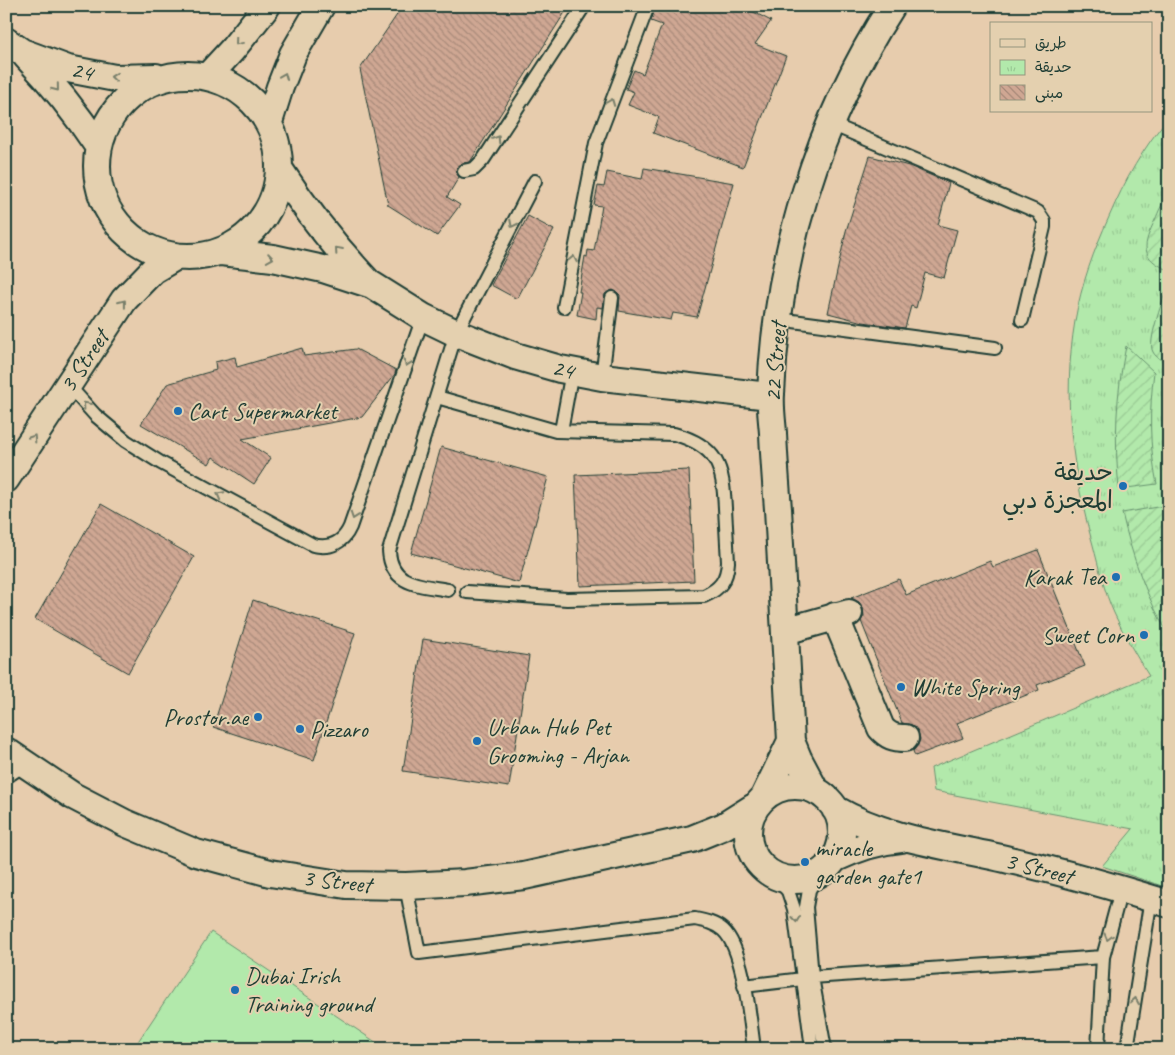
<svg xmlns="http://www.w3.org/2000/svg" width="1175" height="1055" viewBox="0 0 1175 1055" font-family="Caveat,'Playpen Sans Arabic',sans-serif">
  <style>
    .grass { fill: #b2e9ab; stroke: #689370 }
    .park { fill: url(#park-tufts); stroke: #689370 }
    .garden { fill: url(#garden-furrows); stroke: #689370 }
    .building { fill: url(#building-back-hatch); stroke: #1f3d34 }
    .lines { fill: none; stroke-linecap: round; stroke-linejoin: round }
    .lane-casing { stroke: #1f3d34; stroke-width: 16 }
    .street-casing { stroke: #1f3d34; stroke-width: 30 }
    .lane { stroke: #e4d0af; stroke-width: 12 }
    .street { stroke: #e4d0af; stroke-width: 26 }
    .oneway { stroke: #787f6b }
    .poi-dot { fill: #1f6fb2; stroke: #e4d0af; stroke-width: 2 }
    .labels { text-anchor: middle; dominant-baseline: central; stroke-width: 4; stroke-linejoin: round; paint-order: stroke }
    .street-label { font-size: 24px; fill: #1f3d34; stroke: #e4d0af }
    .poi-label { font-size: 24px; fill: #1f3d34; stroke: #e4d0af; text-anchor: start }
  </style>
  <defs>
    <pattern id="park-tufts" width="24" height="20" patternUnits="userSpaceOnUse" patternTransform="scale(1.25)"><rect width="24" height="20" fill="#b2e9ab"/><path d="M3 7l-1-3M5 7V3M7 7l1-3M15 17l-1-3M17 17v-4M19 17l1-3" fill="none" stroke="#99c994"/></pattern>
    <pattern id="garden-furrows" width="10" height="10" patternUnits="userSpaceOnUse" patternTransform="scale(1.25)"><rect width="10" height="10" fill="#b2e9ab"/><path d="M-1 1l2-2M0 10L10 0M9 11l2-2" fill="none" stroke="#99c994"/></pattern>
    <pattern id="building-back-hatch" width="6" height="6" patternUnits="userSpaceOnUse" patternTransform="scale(1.25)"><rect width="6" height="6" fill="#cfa793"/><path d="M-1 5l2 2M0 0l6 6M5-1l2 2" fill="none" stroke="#a78979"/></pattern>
  </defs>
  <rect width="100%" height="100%" fill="#e7ccad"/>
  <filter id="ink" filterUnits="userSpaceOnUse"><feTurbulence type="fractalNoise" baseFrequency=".02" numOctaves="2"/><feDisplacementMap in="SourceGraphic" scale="10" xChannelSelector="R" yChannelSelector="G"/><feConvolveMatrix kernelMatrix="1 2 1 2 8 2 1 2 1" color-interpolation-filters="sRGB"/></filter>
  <g filter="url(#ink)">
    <path class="grass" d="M211,932L386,1049H133Z"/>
    <path class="park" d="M1169,117V887L1168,888L1102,866L1133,829L934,791L931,768L1149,676C1136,656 1124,635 1114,613C1104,591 1099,568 1093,545C1072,470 1062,398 1075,321C1081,285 1094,250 1109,217C1124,182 1144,146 1169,117Z"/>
    <path class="garden" d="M1169,196V270C1139,258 1143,245 1155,220C1159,211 1162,202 1169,196Z
      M1166,290L1169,292V365C1164,361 1156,358 1153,352C1147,342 1162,303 1166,290Z
      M1126,346L1154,372C1149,410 1149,446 1157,484L1119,489C1114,440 1116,394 1126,346Z
      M1163,506L1169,536V635C1146,597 1132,556 1122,513Z"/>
    <path class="building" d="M403,6H569L470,162L462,163L457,168L456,173L459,177L447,197L460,205L437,236L388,205L360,69Z
      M656,6H742L771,21L755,44L786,56L743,167L653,133L659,117L628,105L634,92L626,89L634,70L643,74L662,25L651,21Z
      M870,156L909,166L949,183L938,225L957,230L944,278L925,273L916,308L911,306L905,328L863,322L828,313L846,231Z
      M644,168L734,183L697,317L673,313L671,320L619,311L620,295L617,292L613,290L605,294L603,308L597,307L596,319L577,315L581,292H579L585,256L587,257L588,250L594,251L602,206L594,205L598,186L604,187L607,172L642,179Z
      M528,216L554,230L517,299L491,285Z
      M302,348L304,356L356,349L396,370L395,374L362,417L242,439L271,458L254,484L213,457L209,464L141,424L167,384L216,370L215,362L235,357L237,367Z
      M441,447L548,477L519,583L411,553Z
      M689,470L694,581L580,586L575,475Z
      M101,504L194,557L128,673L35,619Z
      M1038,550L1085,666L1037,685L1039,690L957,723L963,738L915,756L913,751L918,745L920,739L918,731L912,725L902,723L861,621L864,616L863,608L859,602L851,598L899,579L906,595L990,561L993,567Z
      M253,600L355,633L314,760L213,727Z
      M423,639L529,656L509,787L403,771Z"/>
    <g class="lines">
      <g class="lane-casing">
        <path id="lane" d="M831,124L1038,212L1044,221V227L1022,320
          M464,171L474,169L483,160L584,6
          M564,307L596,143L648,6
          M778,319L995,348
          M602,377L612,298
          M68,385L95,415L126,441L161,463L313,545C330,549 343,543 350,527L423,317
          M437,397L556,431L674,434C718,446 723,467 725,508C726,526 727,544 728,562C727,580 720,589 704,596L567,599L467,592
          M561,431L572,371
          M448,590C421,585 391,586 389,551L456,333L535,181
          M6,777L24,765
          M818,875L809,890L806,907L812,977L825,1049
          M775,876L788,891L794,909L812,1049
          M406,886L419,953L695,919C705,921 715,923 723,930C744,949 750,1020 754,1049
          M812,977L1103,957
          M744,986L803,979
          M1098,1049L1103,957L1121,890
          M1127,1049L1151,898"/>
      </g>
      <g class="street-casing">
        <path id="street" d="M6,41L22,52L68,69L115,78L156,77
          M26,56C53,84 76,113 98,146
          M97 166a91 91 0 1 1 182 0a91 91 0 1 1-182 0Z
          M208,76L232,50L267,6
          M269,122L280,87L293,54L321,6
          M280,170C308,213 334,246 369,283
          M221,252L273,258L323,269L372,285L423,317L456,333L515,356L560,369L602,377L770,396
          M6,479L124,300L153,270L175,257
          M835,616L881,728C888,736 894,738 905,738
          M785,631L849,613
          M6,751L73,796L125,823L196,853L270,873L346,885L406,886L465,883L524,876L692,839L724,826L754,807
          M748 833a47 47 0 1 1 94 0a47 47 0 1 1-94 0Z
          M815,790L798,758L791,741C787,663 782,586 778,509C776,483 774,458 773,433C772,420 770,407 771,394C776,259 818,120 892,6
          M764,797L791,741
          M835,809C890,841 953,846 1014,861C1066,873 1118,888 1169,904
          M836,858C857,848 878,841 901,839"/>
      </g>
      <use href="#lane" class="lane"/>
      <use href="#street" class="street"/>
    </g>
    <defs><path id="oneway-chevron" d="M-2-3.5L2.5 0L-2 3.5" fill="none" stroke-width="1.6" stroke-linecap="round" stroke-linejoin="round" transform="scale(1.25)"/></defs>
    <g class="oneway">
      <use href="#oneway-chevron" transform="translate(238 42) rotate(130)"/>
      <use href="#oneway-chevron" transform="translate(284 76) rotate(-68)"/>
      <use href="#oneway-chevron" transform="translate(114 77) rotate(-174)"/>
      <use href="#oneway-chevron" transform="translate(56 88) rotate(51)"/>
      <use href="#oneway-chevron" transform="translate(611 102) rotate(-69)"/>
      <use href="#oneway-chevron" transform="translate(497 139) rotate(-57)"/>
      <use href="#oneway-chevron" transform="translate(513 224) rotate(117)"/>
      <use href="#oneway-chevron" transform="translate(338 250) rotate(-131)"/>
      <use href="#oneway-chevron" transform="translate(270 258) rotate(9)"/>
      <use href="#oneway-chevron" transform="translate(573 259) rotate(-79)"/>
      <use href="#oneway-chevron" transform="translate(123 303) rotate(-52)"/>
      <use href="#oneway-chevron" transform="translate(407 363) rotate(109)"/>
      <use href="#oneway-chevron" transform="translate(86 405) rotate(-131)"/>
      <use href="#oneway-chevron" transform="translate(33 438) rotate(-57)"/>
      <use href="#oneway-chevron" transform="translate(220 495) rotate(-152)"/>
      <use href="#oneway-chevron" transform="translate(354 516) rotate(109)"/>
      <use href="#oneway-chevron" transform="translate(796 919) rotate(83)"/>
      <use href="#oneway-chevron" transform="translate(1108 937) rotate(105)"/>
      <use href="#oneway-chevron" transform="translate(1135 1001) rotate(-81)"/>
    </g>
  </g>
  <g class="poi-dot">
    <circle cx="178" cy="411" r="5"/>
    <circle cx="1123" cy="486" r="5"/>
    <circle cx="1116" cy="577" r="5"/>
    <circle cx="1144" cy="635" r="5"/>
    <circle cx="901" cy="687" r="5"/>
    <circle cx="258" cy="717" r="5"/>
    <circle cx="300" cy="729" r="5"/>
    <circle cx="477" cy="741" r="5"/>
    <circle cx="805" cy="862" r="5"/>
    <circle cx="235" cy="990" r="5"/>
  </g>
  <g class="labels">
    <g class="street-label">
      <text transform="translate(82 71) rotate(13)">24</text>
      <text transform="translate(84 361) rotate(-57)">3 Street</text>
      <text transform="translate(775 362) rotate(-86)">22 Street</text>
      <text transform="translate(563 369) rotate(13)">24</text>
      <text transform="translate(1039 868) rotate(14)">3 Street</text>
      <text transform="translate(337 881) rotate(6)">3 Street</text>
    </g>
    <g class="poi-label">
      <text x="188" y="411">Cart Supermarket</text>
      <text x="1113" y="472" text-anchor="end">حديقة<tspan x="1113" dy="28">المعجزة دبي</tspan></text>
      <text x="1106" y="577" text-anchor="end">Karak Tea</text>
      <text x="1134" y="635" text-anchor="end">Sweet Corn</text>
      <text x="911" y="687">White Spring</text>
      <text x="248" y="717" text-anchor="end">Prostor.ae</text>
      <text x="487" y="727">Urban Hub Pet<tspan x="487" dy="28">Grooming - Arjan</tspan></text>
      <text x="310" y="729">Pizzaro</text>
      <text x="815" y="848">miracle<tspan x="815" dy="28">garden gate1</tspan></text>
      <text x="245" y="976">Dubai Irish<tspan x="245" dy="28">Training ground</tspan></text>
    </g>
  </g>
  <rect width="1175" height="1055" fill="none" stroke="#e4d0af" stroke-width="25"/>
  <rect x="12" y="12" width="1150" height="1030" fill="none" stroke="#1f3d34" stroke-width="2" filter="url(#ink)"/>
  <rect x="990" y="22" width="162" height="90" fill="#e4d0af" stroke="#95957e"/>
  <rect x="1000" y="39" width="25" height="8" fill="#e4d0af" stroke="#95957e"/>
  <text x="1035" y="48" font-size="15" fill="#1f3d34">طريق</text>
  <rect x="1000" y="60" width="25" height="15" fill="url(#park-tufts)" stroke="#95957e"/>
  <text x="1035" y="72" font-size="15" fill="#1f3d34">حديقة</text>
  <rect x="1000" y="85" width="25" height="15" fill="url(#building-back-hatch)" stroke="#95957e"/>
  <text x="1035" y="98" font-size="15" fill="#1f3d34">مبنى</text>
</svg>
